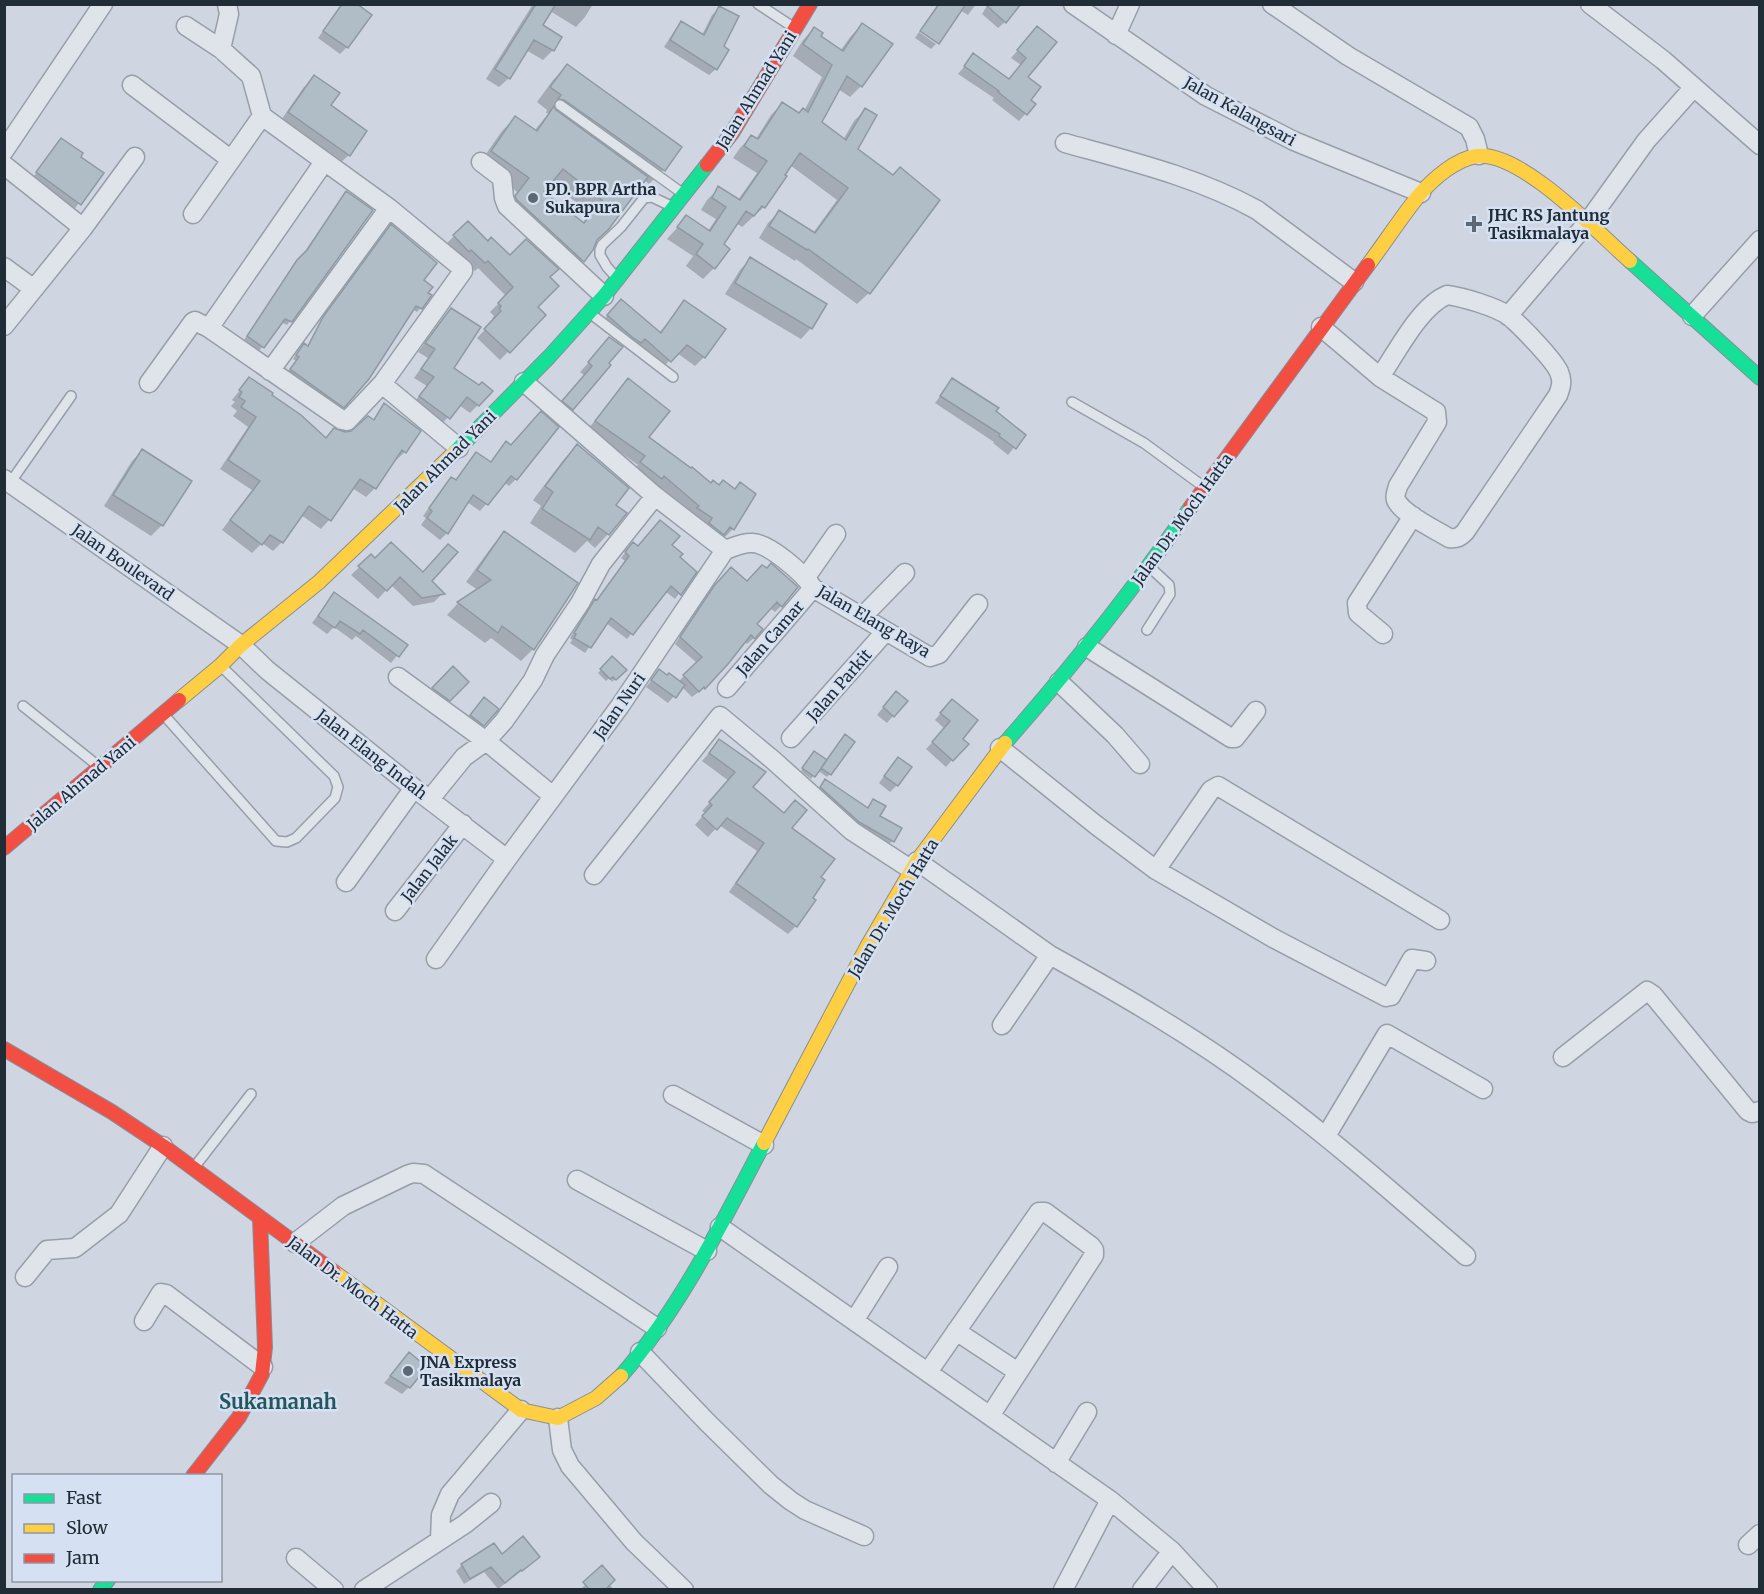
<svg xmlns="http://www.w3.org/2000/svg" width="1764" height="1594" viewBox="0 0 1764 1594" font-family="Merriweather,serif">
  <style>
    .shadow { fill: #0003; fill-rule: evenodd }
    .building { fill: #b0bcc6; stroke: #8e99a2; stroke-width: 1.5; fill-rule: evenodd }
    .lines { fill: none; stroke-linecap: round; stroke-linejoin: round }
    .lane-casing { stroke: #979ea8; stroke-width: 12 }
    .street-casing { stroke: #979ea8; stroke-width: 21 }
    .fast-casing { stroke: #888e97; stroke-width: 16 }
    .slow-casing { stroke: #888e97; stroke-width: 16 }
    .jam-casing { stroke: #888e97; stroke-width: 16 }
    .lane { stroke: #dfe4eb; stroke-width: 9 }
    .street { stroke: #dfe4eb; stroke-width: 18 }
    .fast { stroke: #16e098; stroke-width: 14 }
    .slow { stroke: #ffcf43; stroke-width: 14 }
    .jam { stroke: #f24e42; stroke-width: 14 }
    .poi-dot { fill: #5d6872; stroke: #d5e0f2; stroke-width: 2 }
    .labels { text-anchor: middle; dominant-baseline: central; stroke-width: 5; stroke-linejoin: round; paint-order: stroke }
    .street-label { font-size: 16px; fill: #202d36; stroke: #d5e0f2 }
    .poi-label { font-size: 16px; font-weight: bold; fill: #202d36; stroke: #d5e0f2; text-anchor: start }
    .quarter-label { font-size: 20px; font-weight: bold; fill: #24565e; stroke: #d5e0f2 }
  </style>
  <rect width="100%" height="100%" fill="#cfd6e2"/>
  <path class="shadow" d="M533,4H593L585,17L576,27L550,11L541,26L560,38L553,50L543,60L526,50L509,78L499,87L486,79Z
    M938,4H976L968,15L960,10L938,42L921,29Z
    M988,4L1005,22L998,28L982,14Z
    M341,6L347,47L340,54L318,38Z
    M719,8L722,47L716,69L709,75L664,47L675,30L681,23L702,35L712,15Z
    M862,25L861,86L850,97L838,89L820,123L843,140L854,121L865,110L856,149L869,293L857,304L796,259L795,261L759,238L768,223L779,212L813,233L837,200L790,165L764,207L742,227L736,223L722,244L714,268L703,279L686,266L693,256L667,239L687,217L708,231L716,219L701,210L707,200L719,188L738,200L757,173L733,158L740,148L751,137L756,139L771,115L782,104L799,115L804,111L822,77L793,56L803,40L814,29L819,36L840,51L851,36Z
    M1037,28L1026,77L1028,100L1034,104L1019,121L992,100L994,98L958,74L974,55L1009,80L1021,65L1011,58Z
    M919,32L936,44L931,49L915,38Z
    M567,66L680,148L663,170L649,184L644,180L595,240L592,249L570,274L503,210L517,192L479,164L502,131L515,118L534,131L549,113H546L547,110L537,102L553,80ZM550,182L590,213L582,224L542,192Z
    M315,77L349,155L338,165L279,123L304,87Z
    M61,140L79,158L101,173L73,211L31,180Z
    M343,196L371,211L290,321L287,325L281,322L259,351L244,340Z
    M387,230L421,281L426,294L430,296L417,312L412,309L339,411L287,373L296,361L293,359L300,349L307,347L320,323Z
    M454,236L488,243L548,278L536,307L544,315L500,360L477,338L494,320L492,318L494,316L490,312L506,296L478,268L475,271L446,244Z
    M750,259L811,328L801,339L725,294L740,270Z
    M685,302L704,357L695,366L677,353L661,369L636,347L631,351L612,337L610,339L621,348L563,418L555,410L585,376L580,372L612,337L600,324L612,310L659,333Z
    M451,309L452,369L478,405L470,413L459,405L440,426L412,405L427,386L414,378L428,358L418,352L443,318Z
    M249,379L326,439L352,433L372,421L384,405L405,452L396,460L394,459L375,488L366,497L352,488L329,520L321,529L301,515L282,542L273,551L262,543L252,553L222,530L252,490L220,469L248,427L233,416L237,411L231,406L235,402L232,400Z
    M628,380L647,437L710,485L734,490L740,484L754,494L733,529L725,537L722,535L715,542L692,514L655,483L653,486L633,471L638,465L588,429Z
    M952,380L1024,435L1008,455L993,443L994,442L935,403Z
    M557,427L516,479L509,486L505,483L480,511L467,502L447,533L440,540L421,525L426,518L423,516L445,485L452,479L455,481L476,454L490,463L506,443L511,447Z
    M577,446L614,505L608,534L595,548L587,541L575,553L530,523L541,506L533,500L564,459Z
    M142,451L162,525L151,536L104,506L132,461Z
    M504,533L533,649L521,661L491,638L485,643L447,615L458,603L478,590L466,582L493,545Z
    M670,546L678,557L695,572L675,599L665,591L627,639L606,623L585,653L570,643L572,640L570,638L590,606L596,602L625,561L621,558L628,549Z
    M371,556L375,560L430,581L442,594L434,602L413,606L391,585L378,599L351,575Z
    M756,573L781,606L775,612L770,608L755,624L761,629L754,638L747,644L744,641L704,688L692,697L682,687L668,703L646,687L659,671L678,682L697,663L675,644L709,594L725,575L747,583Z
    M334,594L406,645L391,663L356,636L352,640L334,627L327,634L312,623Z
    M612,658L624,670L612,682L609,678L606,681L598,673Z
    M453,669L467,682L442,707L427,696Z
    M889,700L893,716L887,723L877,715Z
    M478,706L483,725L477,732L464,723Z
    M945,708L961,739L952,760L946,767L926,749L945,729L935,720Z
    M719,741L751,787L790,828L819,878L796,926L788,934L729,892L757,851L719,825L708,837L695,825L705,813L702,811L729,781L702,761Z
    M811,756L826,762L830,774L827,777L817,770L811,779L801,771Z
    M892,765L897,785L890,792L879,783Z
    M825,781L866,808L873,801L878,817L900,828L892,841L886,848L814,794Z
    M409,1354V1387L402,1394L384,1383Z
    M501,1556L532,1563L498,1589L484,1572L464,1584L456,1571L462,1565Z
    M602,1568L609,1584L614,1590H580Z"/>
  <path class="building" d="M342,4H357L372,15L348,48L323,31Z
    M536,4H556L543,25L562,37L554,51L534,40L510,79L495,69Z
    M939,4H966L939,44L920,31Z
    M985,4H1021L1006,23Z
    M719,6L739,16L724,46L729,50L717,70L670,40L681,21L704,35Z
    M862,23L893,44L862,87L847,76L822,122L846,140L865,108L877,115L858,149L893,175L900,167L940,200L870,294L808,249L807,250L769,226L779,210L815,233L848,188L800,153L785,175L787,176L765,208L762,206L754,216L746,211L724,244L730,249L715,269L696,254L703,244L677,227L686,215L710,231L726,207L712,198L718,186L740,200L767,161L744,146L751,135L758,139L782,102L799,113L803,108L808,112L832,65L803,44L814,27L823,33L821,36L843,51Z
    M1037,26L1057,42L1028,77L1041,87L1031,100L1036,104L1027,115L998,92L999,91L964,66L973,53L1009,79L1026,58L1017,50Z
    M567,64L682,147L665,171L564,100L558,99L561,95L550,87Z
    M314,75L340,93L331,105L367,131L350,156L288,112Z
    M554,106L556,110L648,177L608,230L597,240L593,250L584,262L517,200L515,196L529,178L491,151L515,116L537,131ZM563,169L602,200L584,223L544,192Z
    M61,138L83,153L81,157L104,173L81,205L36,172Z
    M346,191L373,210L292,322L285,319L264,348L247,336L297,260L307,250Z
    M468,221L488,241L491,237L510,255L526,239L559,269L550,277L559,286L538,307L546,315L510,353L484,329L501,311L499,309L501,306L498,303L513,287L488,261L485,263L471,250L469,252L453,235Z
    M391,224L437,263L424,280L433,287L428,293L432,295L422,309L416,306L369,379L344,408L290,369L299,357L296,355L304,343L308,346L323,317Z
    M750,257L827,304L812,329L735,283Z
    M621,299L661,333L684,300L726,329L705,358L687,345L671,362L645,339L641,343L632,337L607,315Z
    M451,308L481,327L454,368L479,385L482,382L493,391L479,406L467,397L450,419L419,396L434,377L421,369L435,349L425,343Z
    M609,337L623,347L609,363L611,365L573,410L562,401L592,366L588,362Z
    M249,377L273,393L272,395L301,415L326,438L334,428L345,432L351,431L368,416L374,420L384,403L421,431L406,453L402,450L376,489L360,479L331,521L309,506L283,543L270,535L262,545L230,520L260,481L228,460L256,417L241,407L245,401L239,397L242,392L239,390Z
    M628,378L670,411L649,437L691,468L692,467L711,483L713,480L719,485L723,480L735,489L740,482L756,494L734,530L730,527L724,535L709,523L712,518L697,508L699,506L664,476L662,479L640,462L645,456L595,421Z
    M952,378L999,408L996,411L1026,435L1016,449L999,436L1000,434L940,396Z
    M541,411L559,427L517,480L511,476L488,505L473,495L448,534L427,518L432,511L429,508L451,477L456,480L476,452L491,462L506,441L511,445Z
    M577,444L629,488L616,505L627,513L609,535L598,527L590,540L542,509L553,492L545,486Z
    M142,449L192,481L163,526L113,495Z
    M660,520L680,536L672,545L683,554L680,557L697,572L681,595L671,586L633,635L611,618L591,648L574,638L576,634L574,633L595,599L597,600L629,556L625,552L633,542L638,546Z
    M504,531L578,583L534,650L502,626L498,633L457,602L491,580L477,570Z
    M391,542L423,572L448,544L458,552L432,581L445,594L422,598L400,577L387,591L358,566L371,554L375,558Z
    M771,563L798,587L782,607L777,602L757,624L763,629L755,639L751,635L728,664L705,689L704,687L699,692L683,675L702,657L680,637L714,586L731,567L747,581L762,565L767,568Z
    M334,592L408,645L399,657L363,630L360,634L340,621L335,628L318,616Z
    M612,656L627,670L616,680L613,677L610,679L600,669Z
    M453,666L469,682L450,701L432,688Z
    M659,669L667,675L669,673L685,685L676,698L651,680Z
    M896,691L908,701L894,717L883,707Z
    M484,697L499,709L484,726L470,715Z
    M952,699L978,720L963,739L969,744L953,761L932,742L950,721L940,713Z
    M845,734L855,742L831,775L821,768Z
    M719,739L766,772L753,787L784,813L795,800L807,810L792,828L835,859L821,877L825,880L813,898L816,900L797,927L736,883L764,843L727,818L717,830L702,816L712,805L709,802L735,772L709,753Z
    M814,751L827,760L815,777L802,768Z
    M898,757L912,767L898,786L884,776Z
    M825,779L868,808L873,799L886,806L880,816L902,828L894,842L859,822L820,787Z
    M409,1352L427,1367L410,1388L390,1376Z
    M523,1536L540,1557L522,1571L521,1570L505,1583L491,1567L470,1579L461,1564L494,1543L502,1554Z
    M602,1565L615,1580L605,1590H590L583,1582Z"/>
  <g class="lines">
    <g class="lane-casing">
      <path id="lane" d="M758,4L793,27
        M560,105L682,193
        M616,277L607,267L600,255V250L602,245L621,227L644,198L652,197L671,206
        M591,314L673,377
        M1072,402L1144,443L1200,484
        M10,483L71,396
        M1147,630L1170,594L1169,585L1154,571
        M23,706L97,765
        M164,715L276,841L287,842L296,838L335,798L338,787L334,776L222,667
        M196,1165L251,1094"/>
    </g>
    <g class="street-casing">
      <path id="street" d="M1073,4L1206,96L1294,141L1421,193
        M1272,4L1348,56L1469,127L1475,139L1479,155
        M1590,4L1663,60L1760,145
        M186,26L221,49L251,76L262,116
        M1116,35L1130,4
        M221,49L229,14L227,4
        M132,85L230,159
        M1065,143C1130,161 1197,177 1257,210L1354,282
        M4,151L103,4
        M481,162L502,178L504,198L507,206L604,296
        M4,165L83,228L4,326
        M83,228L135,157
        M4,267L34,289
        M1447,295C1463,297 1496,307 1509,316C1520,325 1554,360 1559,372C1563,381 1561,387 1558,395L1465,532C1460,537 1457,539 1449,538C1435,529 1403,515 1396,500C1394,495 1397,491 1398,486L1437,422L1436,412L1380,377C1397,352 1420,306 1447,295Z
        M1508,316L1587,223L1646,141L1694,87
        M1692,316L1760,240
        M1321,327L1380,377
        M209,328L324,162
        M270,371L389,208
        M524,382L655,496L725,550
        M149,383L193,322L195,321L209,328L342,420L347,421L382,384L463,271V269L389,208L262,116L193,214
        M382,384L459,448
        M4,479L241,645L267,670L414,788L507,859
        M725,550C734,547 743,542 753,543C770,544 804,574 813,588L930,657L939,654L978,604
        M806,577L836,534
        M862,617L905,573
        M1383,634L1358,613L1357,603L1413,516
        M1087,647L1231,738H1235L1256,711
        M398,677L486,741L553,796
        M1059,682L1115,735L1140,764
        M727,688L813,588
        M791,738L886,631
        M1000,748L1096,825L1156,870L1273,938L1386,997L1391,996L1412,959L1426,961
        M430,799L464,757L486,741L504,721L533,680L545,655L580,603L601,564L655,496
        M917,861L1050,955L1002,1025
        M1156,870L1211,790L1218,786L1440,920
        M594,875L720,716L773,760L852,831L912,870
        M346,882L414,788
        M395,911L463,824
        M1050,955C1122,995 1193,1036 1259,1085C1331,1138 1398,1197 1466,1256
        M436,959L507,859L620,706L725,550
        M1563,1057L1647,991L1653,995L1748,1111L1752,1113L1760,1111
        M673,1095L764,1145
        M1326,1136L1387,1034L1483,1089
        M577,1180L707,1251
        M720,1227L1110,1500L1172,1551L1208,1590
        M295,1243L343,1206L407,1175L413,1173L424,1174L657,1328
        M25,1277L47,1250L75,1248L119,1214L163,1146
        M144,1321L161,1293L166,1294L263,1367
        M854,1321L888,1267
        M956,1331L1018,1372
        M640,1352L707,1422L771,1485L791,1501L805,1510L864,1536
        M928,1372L1039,1212H1045L1091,1246L1094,1250V1255L990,1416
        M558,1418L562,1450L570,1466L634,1542L684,1590
        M1056,1463L1087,1412
        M440,1539L441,1515L450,1494L521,1410
        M1748,1545L1760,1534
        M296,1558L334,1590
        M364,1590L465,1524L491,1503
        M1063,1590L1110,1500
        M1142,1590L1172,1551"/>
    </g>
    <g class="fast-casing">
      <path id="fast" d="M1630,261L1760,378
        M455,452L549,357L604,296L707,165
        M1005,743C1071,668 1133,590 1190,508
        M621,1376C681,1307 722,1223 764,1143
        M100,1590L108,1580"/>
    </g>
    <g class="slow-casing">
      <path id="slow" d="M1368,265C1386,241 1402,216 1420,194C1434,178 1456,159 1477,156C1521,151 1598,233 1630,261
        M179,700L220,666L241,645L319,582L455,452
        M764,1143L868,945L917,861L1005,743
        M334,1272L521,1410L558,1418L596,1398L621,1376"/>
    </g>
    <g class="jam-casing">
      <path id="jam" d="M707,165L732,133L810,4
        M1190,508L1368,265
        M4,848L179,700
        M4,1049L112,1112L163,1146L334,1272
        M193,1476L239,1417L262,1374L265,1347L260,1219"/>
    </g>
    <use href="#lane" class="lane"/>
    <use href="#street" class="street"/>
    <use href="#fast" class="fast"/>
    <use href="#slow" class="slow"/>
    <use href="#jam" class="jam"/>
  </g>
  <g class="poi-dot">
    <circle cx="533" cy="198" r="6"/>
    <path d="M1471 215h6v6h6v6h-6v6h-6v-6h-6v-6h6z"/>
    <circle cx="408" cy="1371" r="6"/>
  </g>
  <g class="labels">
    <g class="street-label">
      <text transform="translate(756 90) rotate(-58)">Jalan Ahmad Yani</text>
      <text transform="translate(1240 111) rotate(29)">Jalan Kalangsari</text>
      <text transform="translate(445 461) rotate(-45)">Jalan Ahmad Yani</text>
      <text transform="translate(1182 519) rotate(-54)">Jalan Dr. Moch Hatta</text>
      <text transform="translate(123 562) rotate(35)">Jalan Boulevard</text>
      <text transform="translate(874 621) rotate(30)">Jalan Elang Raya</text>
      <text transform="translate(770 638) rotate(-49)">Jalan Camar</text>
      <text transform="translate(839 685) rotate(-49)">Jalan Parkit</text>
      <text transform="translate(619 706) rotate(-55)">Jalan Nuri</text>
      <text transform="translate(372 754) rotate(38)">Jalan Elang Indah</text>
      <text transform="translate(81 783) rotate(-40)">Jalan Ahmad Yani</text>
      <text transform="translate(429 868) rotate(-52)">Jalan Jalak</text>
      <text transform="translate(893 908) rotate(-59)">Jalan Dr. Moch Hatta</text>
      <text transform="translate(353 1287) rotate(37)">Jalan Dr. Moch Hatta</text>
    </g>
    <g class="poi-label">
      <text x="545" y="189">PD. BPR Artha<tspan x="545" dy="18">Sukapura</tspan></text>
      <text x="1488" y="215">JHC RS Jantung<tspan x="1488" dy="18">Tasikmalaya</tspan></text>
      <text x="420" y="1362">JNA Express<tspan x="420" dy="18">Tasikmalaya</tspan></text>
    </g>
    <g class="quarter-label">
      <text x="278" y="1401">Sukamanah</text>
    </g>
  </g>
  <rect width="1764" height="1594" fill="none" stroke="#202d36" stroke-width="12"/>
  <rect x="12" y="1474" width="210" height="108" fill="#d5e0f2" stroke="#8d98a7" stroke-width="1.5"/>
  <rect x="24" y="1494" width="30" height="9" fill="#16e098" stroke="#8d98a7" stroke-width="1.5"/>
  <text x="66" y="1504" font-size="18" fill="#202d36">Fast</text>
  <rect x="24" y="1524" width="30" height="9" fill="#ffcf43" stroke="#8d98a7" stroke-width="1.5"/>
  <text x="66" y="1534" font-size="18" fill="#202d36">Slow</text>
  <rect x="24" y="1554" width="30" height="9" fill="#f24e42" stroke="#8d98a7" stroke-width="1.5"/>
  <text x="66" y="1564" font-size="18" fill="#202d36">Jam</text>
</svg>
